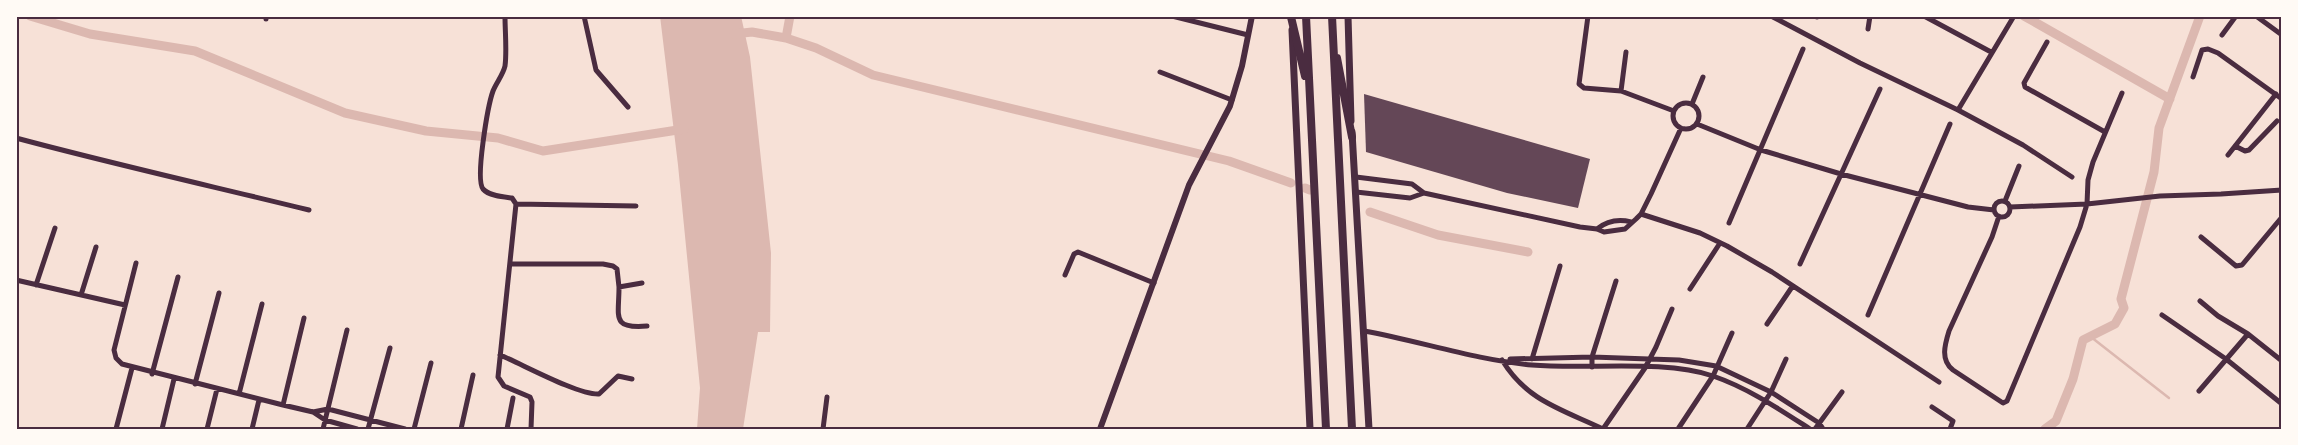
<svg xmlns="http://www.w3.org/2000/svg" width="2298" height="445" viewBox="0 0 2298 445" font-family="'Varela Round',sans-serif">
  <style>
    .water { fill: #dcb8b0 }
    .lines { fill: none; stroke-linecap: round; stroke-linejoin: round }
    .stream { stroke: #dcb8b0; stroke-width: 2.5 }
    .canal { stroke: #dcb8b0; stroke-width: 9 }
    .building { fill: #644757 }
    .minor { stroke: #4a2c40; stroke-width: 5 }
    .tertiary { stroke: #4a2c40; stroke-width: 6 }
    .secondary { stroke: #4a2c40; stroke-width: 7 }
    .primary { stroke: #4a2c40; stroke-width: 8 }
    .neatline { fill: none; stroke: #4a2c40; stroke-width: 2 }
  </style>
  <rect width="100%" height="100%" fill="#f7e1d7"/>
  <path class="water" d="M660,16H741L750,57L771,253L770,332H758L743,429H697L700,388L678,165Z"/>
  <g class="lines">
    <path class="stream" d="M2091,337L2169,398"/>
    <path class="canal" d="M30,16L90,34L195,51L345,113L426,131L498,138L543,151L684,129
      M2024,16L2170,99
      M734,34L752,32L786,38L816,48L873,75L1229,161L1291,183
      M786,38L790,16
      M1305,188L1310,190
      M1370,212L1438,235L1528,252
      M2045,429L2056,421L2073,379L2083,340L2115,324L2124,308L2121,299L2154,172L2159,128L2200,16"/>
  </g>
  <path class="building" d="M1364,94L1590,159L1578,208L1507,193L1366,152Z"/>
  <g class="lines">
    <path class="minor" d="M505,16C505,32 507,51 505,66C503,75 496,83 493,91C488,105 475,179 483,189C489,196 504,197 512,198L516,204L498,377L504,386L530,397L532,402L531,429
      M584,16L596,70L628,107
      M1172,16L1248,35
      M1588,16L1579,84L1584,88L1621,91L1674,111
      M1771,16L1860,63L1958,110L2023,145L2072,177
      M1924,16L1991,52
      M2256,16L2282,35
      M1817,17V16
      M266,19V16
      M1868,29L1870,16
      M2222,35L2236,16
      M2047,42L2024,83L2025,87L2105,132
      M1160,72L1232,100
      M2193,77L2202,50L2208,49L2218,53L2282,99
      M1621,91L1626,52
      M1673 116a13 13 0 1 1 26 0a13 13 0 1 1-26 0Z
      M1692,104L1703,77
      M1958,110L2014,16
      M1697,124L1761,150L1841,174L1968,207L1994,210
      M16,138C113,164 211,186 309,210
      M2235,146L2245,151L2249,150L2277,121
      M2228,155L2276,94
      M1356,177L1412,184L1424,193L1580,227L1597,229L1604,232L1625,229L1636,219L1641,214L1651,194L1681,128
      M1356,192L1410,198L1424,193
      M1994 209a8 8 0 1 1 16 0a8 8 0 1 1-16 0Z
      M2005,201L2019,166
      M516,204L636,206
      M2010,207L2087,204L2160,196L2221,194L2282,190
      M1641,214L1700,233L1727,246L1772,272L1939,382
      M1999,216L1992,237L1949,331C1945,344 1940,360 1953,370L2003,403L2007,401L2080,227L2087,204L2088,180L2093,162L2122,93
      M1729,223L1803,49
      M1597,229C1607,221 1619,219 1631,222
      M2201,237L2236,266L2242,265L2282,217
      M136,263L114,350L116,358L122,364L283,405L313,412L328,409L405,429
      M510,264H603L613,266L617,269L619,287L642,283
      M1800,264L1880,89
      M1065,275L1074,254L1078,252L1154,283
      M16,280L125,305
      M36,285L55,228
      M619,287C619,317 611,329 647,326
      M1690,289L1720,243
      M81,295L96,247
      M2200,301L2218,316L2248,334L2282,361
      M1868,315L1950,124
      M2162,315L2226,359L2282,404
      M1767,324L1792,287
      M1364,331C1420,341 1475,360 1532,365C1587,370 1662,359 1713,376C1748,388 1779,409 1810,429
      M500,355C522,364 578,395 599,394L618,376L632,379
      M1510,359L1592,357L1649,359L1679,360L1716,366L1771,392L1819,423L1823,429
      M1532,359L1560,266
      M1502,360C1527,401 1561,409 1603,429
      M1592,367V357L1616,281
      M152,374L178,277
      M195,384L219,293
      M2199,391L2248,334
      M239,394L262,304
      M283,405L304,318
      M1932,407L1953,421L1950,429
      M313,412L325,420L357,429
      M116,429L132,368
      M162,429L174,379
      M207,429L217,389
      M252,429L259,400
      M323,429L347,330
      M368,429L390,348
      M414,429L431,363
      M461,429L473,375
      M507,429L513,398
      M823,429L827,397
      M1603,429L1645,368L1656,347L1672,309
      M1678,429L1713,376L1732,333
      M1747,429L1771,392L1786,359
      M1815,429L1842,392"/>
    <path class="tertiary" d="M1100,429L1189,185L1230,106L1242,66L1252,16"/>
    <path class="secondary" d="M1348,16L1351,121
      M1292,30L1310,429
      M1352,132L1369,429"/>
    <path class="primary" d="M1306,16L1326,429
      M1332,16L1352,429
      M1291,17L1305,76
      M1337,58L1352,137"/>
  </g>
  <rect width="2298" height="445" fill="none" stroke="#fffaf5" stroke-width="35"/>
  <rect x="18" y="18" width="2262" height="410" class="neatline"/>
</svg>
